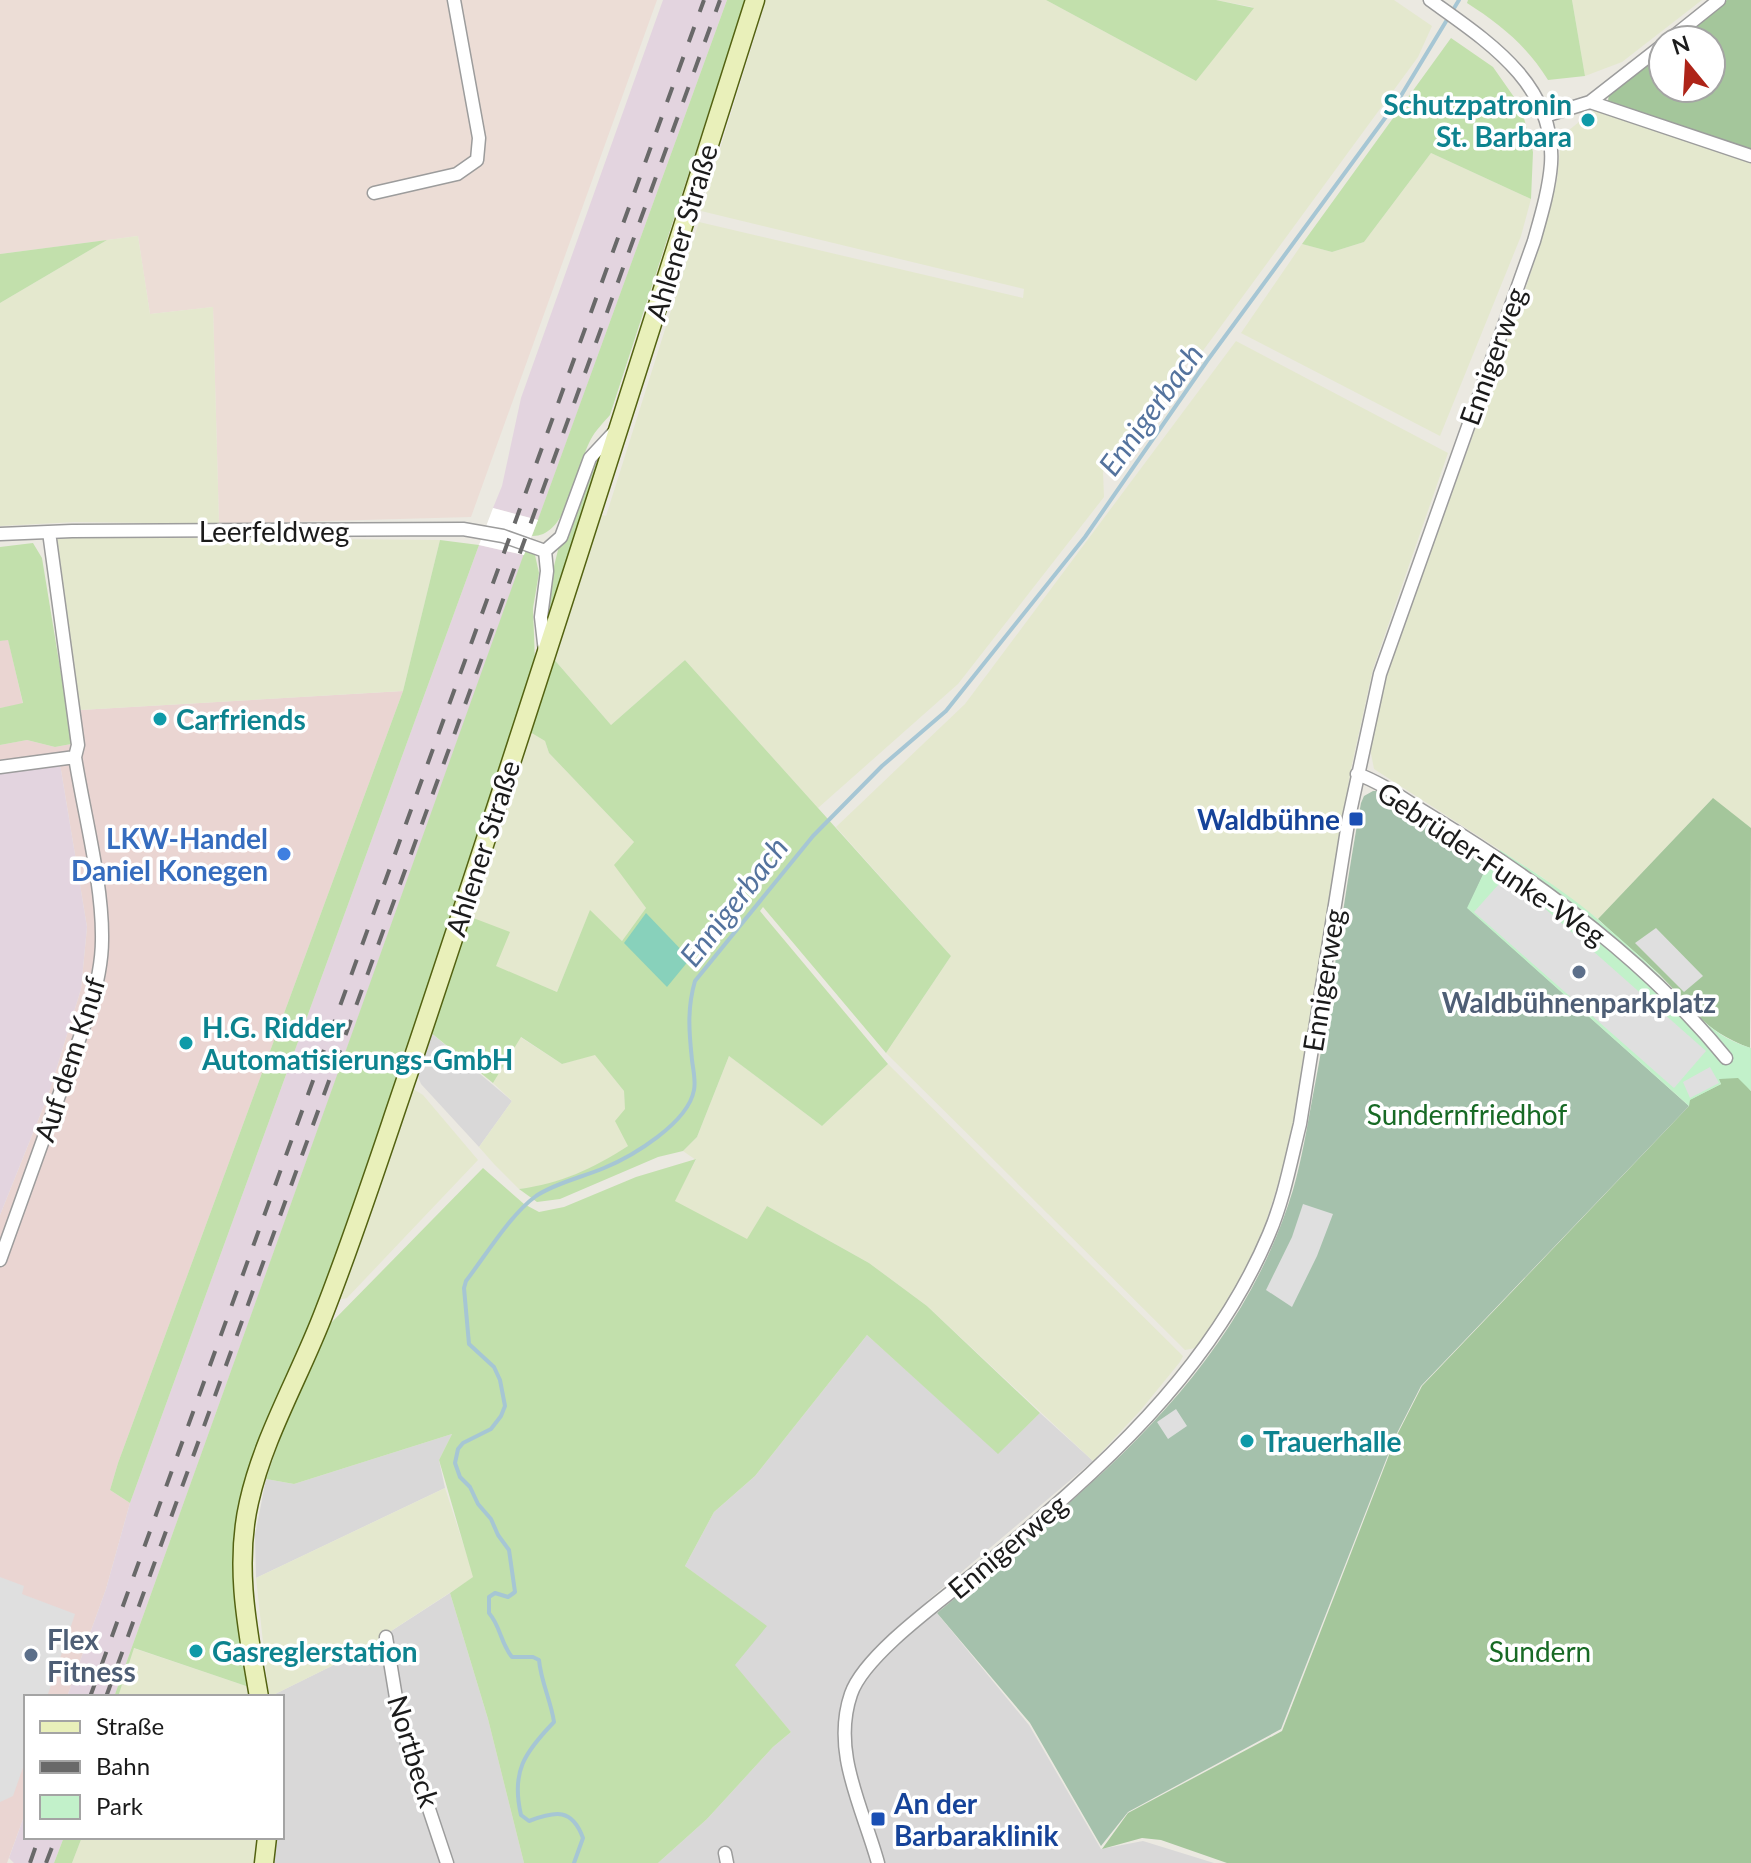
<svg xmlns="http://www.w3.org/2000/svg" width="1751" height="1863" viewBox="0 0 1751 1863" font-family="Lato,sans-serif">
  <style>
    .residential { fill: #d9d8d8 }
    .commercial { fill: #ead5d2 }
    .industrial { fill: #e3d4df }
    .military { fill: #ecddd6 }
    .farmland { fill: #e4e8ce }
    .grass { fill: #c2e0ac }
    .forest { fill: #a4c69b }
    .cemetery { fill: #a5c1ac }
    .park { fill: #c2f1ca }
    .pitch { fill: #88d1bb }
    .parking { fill: #dfdfdf }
    .pier { fill: #fff }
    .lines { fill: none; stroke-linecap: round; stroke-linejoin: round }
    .stream { stroke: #a6c6d4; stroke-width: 4 }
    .minor-casing { stroke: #9c9c9c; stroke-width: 15 }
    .secondary-casing { stroke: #536211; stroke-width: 21 }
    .minor { stroke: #fff; stroke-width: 12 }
    .secondary { stroke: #e9f0ba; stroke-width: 18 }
    .rail { stroke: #696969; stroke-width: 4; stroke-dasharray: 16 16; stroke-linecap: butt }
    .culture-dot { fill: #0f9aa8; stroke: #fff; stroke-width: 3 }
    .transit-dot { fill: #1a4fb4; stroke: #fff; stroke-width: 3 }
    .shop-dot { fill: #3f7fe0; stroke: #fff; stroke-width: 3 }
    .service-dot { fill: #5c6f8a; stroke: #fff; stroke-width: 3 }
    .labels { text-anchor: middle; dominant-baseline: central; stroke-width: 7; stroke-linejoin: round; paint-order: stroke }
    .culture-label { font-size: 28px; font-weight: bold; fill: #0d838f; stroke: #fff; text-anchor: start }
    .street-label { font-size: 28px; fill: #1b1b1b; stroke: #fff }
    .transit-label { font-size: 28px; font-weight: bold; fill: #164399; stroke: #fff; text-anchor: end }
    .shop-label { font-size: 28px; font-weight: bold; fill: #366cbe; stroke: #fff; text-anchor: end }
    .service-label { font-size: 28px; font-weight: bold; fill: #4e5e75; stroke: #fff }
    .park-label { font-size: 28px; fill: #186a25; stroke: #fff }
    .water-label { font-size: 30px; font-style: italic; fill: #54739e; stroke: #fff }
  </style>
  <rect width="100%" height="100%" fill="#ebe9e1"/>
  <path class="residential" d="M430,1032L512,1101L479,1147L421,1084L416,1072Z
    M867,1335L998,1453L1040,1413L1093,1461L927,1601L1029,1725L1101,1849L1143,1841L1214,1863H658L707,1819L773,1747L791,1732L734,1665L766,1626L685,1566L714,1512L755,1476Z
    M452,1434L439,1460L445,1488L256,1578L255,1535L266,1479L294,1484Z
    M450,1593L488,1719L524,1863H271L274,1837H282V1697H269L354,1655Z"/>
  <path class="commercial" d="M8,639L23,704L0,708V641Z
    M403,691L118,1463L110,1490L130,1503L106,1589L67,1697H26V1811L7,1863H0V1215L49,1093L81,989L87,927L60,764L0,774V745L27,740L55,747L71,744L80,710Z"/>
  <path class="industrial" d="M663,0H727L538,520L493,508L502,486L521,398Z
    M479,545L524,555L114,1697H67L106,1589L130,1503Z
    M60,764L87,927L81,989L49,1093L0,1215V774Z
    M26,1811V1837H64L54,1863H14L9,1858Z"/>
  <path class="military" d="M0,0H657L471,517L219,524L213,307L150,314L138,236L0,254Z"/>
  <path class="farmland" d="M766,0H1046L1196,81L1253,7L1216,0H1394L1432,26L1418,57L1202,352L1193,350L1103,472L1104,497L958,684L818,808L685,660L611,725L552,657L602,515L606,516L699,222L1023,298L1024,289L701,211Z
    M1572,0H1702L1622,62L1585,76Z
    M1594,110L1751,162V828L1712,799L1598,919L1542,877L1374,769L1370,748L1386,674L1516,317L1541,242L1557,180L1560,150L1569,130Z
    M1431,153L1531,199L1521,236L1440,436L1241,333L1302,244L1332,252L1364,242Z
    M138,236L150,314L213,307L219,524L75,522L0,526V303L107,240Z
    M1236,341L1448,453L1373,669L1351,769L1294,1121L1284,1165L1263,1231L1240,1284L1221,1317L1195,1348L1185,1350L886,1053L951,956L836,827L965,704Z
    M57,537L440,540L403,691L80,710Z
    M530,732L545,741L549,753L634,842L615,865L646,908L622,941L590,911L557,992L495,966L468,916Z
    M520,1037L562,1064L595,1054L624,1091L628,1146L596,1167L544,1186L519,1189L494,1164L479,1147L512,1101L493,1083Z
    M729,1056L822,1126L888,1064L1183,1356L1180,1362L1140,1411L1093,1461L927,1306L869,1263L767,1206L747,1240L674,1201L696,1160L683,1151L697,1137Z
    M410,1087L423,1095L478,1160L347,1298L337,1300Z
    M445,1488L474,1577L354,1655L269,1697L256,1578Z
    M133,1648L249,1687L250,1697H118Z
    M82,1837H258L257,1858L256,1863H72Z"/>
  <path class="grass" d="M727,0H745L610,415C604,422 595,431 591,439C576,466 569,537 532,536Z
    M1046,0H1216L1254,8L1196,81Z
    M1468,0H1572L1585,76L1548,80C1527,46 1500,24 1467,3Z
    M1451,38L1493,67L1521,107L1533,152L1531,199L1431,153L1364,242L1332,252L1302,244Z
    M107,240L0,303V254Z
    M607,447L550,621L546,620L552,574L558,550L593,459Z
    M440,540L479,545L130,1503L110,1490L118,1463L403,691Z
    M33,543L42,558L71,735V744L55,747L27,740L0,745V708L23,703L8,640L0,641V547Z
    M526,548L535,555L539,573L533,608L535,662L398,1075L234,1544L235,1599L249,1687L134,1648L118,1697H114Z
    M552,657L611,725L685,660L951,956L886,1053L763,907L760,911L888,1064L822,1126L729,1056L697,1137L683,1151L658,1157L560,1199L537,1202L519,1189C560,1184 594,1168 628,1146L615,1121L625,1109L624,1091L595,1055L562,1064L521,1037L493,1083L430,1032L468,916L510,932L496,966L557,992L590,910L622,941L646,908L614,865L634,842L549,753L545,741L530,732Z
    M696,1159L675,1201L747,1239L767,1206L869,1263L927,1306L1040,1413L998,1454L867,1335L755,1476L714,1512L685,1566L767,1626L735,1665L791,1732L773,1747L707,1819L658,1863H524L488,1719L450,1593L473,1577L439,1460L452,1434L294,1484L266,1479L286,1421L330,1324L483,1168L524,1204L539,1212L564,1207L636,1177Z
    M64,1837H82L72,1863H54Z"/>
  <path class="forest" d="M1727,0H1751V151L1612,106L1608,101L1609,94L1663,51V88H1711V40H1677Z
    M1713,798L1751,828L1750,1048C1702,1030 1693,1008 1659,974C1639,955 1618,938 1598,919Z
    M1738,1075L1751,1091V1863H1227L1161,1840L1142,1838L1102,1849L1128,1813L1282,1731L1396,1437L1422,1386L1689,1106V1100L1721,1084L1718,1079Z"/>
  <path class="cemetery" d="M1373,791H1382L1486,856L1488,864L1468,908L1689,1106L1421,1386L1395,1437L1281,1729L1128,1812L1101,1846L1030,1723L937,1613C1084,1492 1235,1380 1293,1190C1302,1159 1307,1127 1313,1095C1332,998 1343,900 1361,803L1364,796Z"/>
  <path class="park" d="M1500,850C1534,872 1570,895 1601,922C1621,940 1642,957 1660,976C1690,1007 1708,1035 1751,1048V1091L1738,1078L1719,1079L1721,1084L1690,1100L1689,1106L1467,908L1488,864Z"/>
  <path class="pitch" d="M646,913L690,959L667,987L624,943Z"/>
  <path class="parking" d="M1507,875L1706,1051L1674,1088L1474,912Z
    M1656,928L1703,976L1684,992L1635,943Z
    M1710,1067L1719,1083L1690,1098L1683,1082Z
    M1303,1204L1333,1214L1317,1256L1292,1307L1266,1290L1292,1237Z
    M1176,1409L1187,1426L1168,1439L1157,1422Z
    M0,1577L24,1586L22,1594L75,1614L47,1697H26V1759L13,1796L0,1802Z"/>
  <path class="pier" d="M493,508L538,520L524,555L479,545Z"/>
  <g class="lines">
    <path class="stream" d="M574,1863L583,1838C572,1808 556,1811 529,1821L521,1815C511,1772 524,1753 554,1722C551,1701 541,1682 539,1660L533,1657H512C500,1642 501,1627 489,1613V1597L495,1593L508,1597L515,1592L509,1550L498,1535L491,1519L478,1504L470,1487L460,1477L455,1463L458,1449L463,1443L491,1429L501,1416L505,1406L500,1380L494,1367L469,1344L464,1288L466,1281C486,1255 510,1215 536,1196C555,1183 583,1177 604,1168C633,1156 688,1123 694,1090C696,1081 693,1069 692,1060C689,1032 687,1008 695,981L813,836L882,766L946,711L1085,537L1207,361L1399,99L1459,0"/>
    <g class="minor-casing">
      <path id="minor" d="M1669,40L1719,0
        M1590,102L1751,156
        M1545,116L1590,102L1663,45
        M374,193L457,174L477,160L479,138L454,0
        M0,534L72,531L463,529L503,536L545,551
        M545,551L561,537L590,458L617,429
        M545,652L541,617L547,571L545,551
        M0,767L75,757
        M1357,774C1383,783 1407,802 1431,816C1536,880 1648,962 1726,1058
        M0,1260L89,1012C96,989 102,965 102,940C103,884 84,814 75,757L78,745L49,532
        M386,1637L400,1722L447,1863
        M725,1853L727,1863
        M878,1863C863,1808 831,1752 851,1694C865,1653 949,1595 985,1565C1098,1472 1211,1372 1269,1234C1284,1199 1291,1160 1300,1124L1349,817L1380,674L1534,241C1541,216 1549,190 1551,164C1556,84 1487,41 1430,0"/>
    </g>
    <g class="secondary-casing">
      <path id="secondary" d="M259,1697C248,1632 234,1567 249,1502C264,1435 301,1374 325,1310C355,1233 381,1153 408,1074C528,717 641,358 755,0
        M264,1863L267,1837"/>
    </g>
    <use href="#minor" class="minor"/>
    <use href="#secondary" class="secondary"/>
    <path class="rail" d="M90,1697L704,0
      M106,1697L720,0
      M30,1863L39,1837
      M46,1863L56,1837"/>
  </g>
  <g class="culture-dot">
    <circle cx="1588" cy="120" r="8"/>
    <circle cx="160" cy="719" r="8"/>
    <circle cx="186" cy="1043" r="8"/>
    <circle cx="1247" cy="1441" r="8"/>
    <circle cx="196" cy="1651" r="8"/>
  </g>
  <g class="transit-dot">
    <rect x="1348" y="811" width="16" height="16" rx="4"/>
    <rect x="870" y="1811" width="16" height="16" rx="4"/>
  </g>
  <circle class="shop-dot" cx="284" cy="854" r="8"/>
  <g class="service-dot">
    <circle cx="1579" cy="972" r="8"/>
    <circle cx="31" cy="1655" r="8"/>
  </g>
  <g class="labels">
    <g class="culture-label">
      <text x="1572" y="104" text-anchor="end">Schutzpatronin<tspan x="1572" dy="32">St. Barbara</tspan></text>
      <text x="176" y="719">Carfriends</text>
      <text x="202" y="1027">H.G. Ridder<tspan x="202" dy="32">Automatisierungs-GmbH</tspan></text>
      <text x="1263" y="1441">Trauerhalle</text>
      <text x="212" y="1651">Gasreglerstation</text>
    </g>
    <g class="street-label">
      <text transform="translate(681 232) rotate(-73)">Ahlener Straße</text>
      <text transform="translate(1492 356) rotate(-70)">Ennigerweg</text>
      <text x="274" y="531">Leerfeldweg</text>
      <text transform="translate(482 848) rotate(-72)">Ahlener Straße</text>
      <text transform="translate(1492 863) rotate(34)">Gebrüder-Funke-Weg</text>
      <text transform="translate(1323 980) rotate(-81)">Ennigerweg</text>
      <text transform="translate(69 1059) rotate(-72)">Auf dem Knuf</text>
      <text transform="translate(1007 1546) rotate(-40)">Ennigerweg</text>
      <text transform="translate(414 1751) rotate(73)">Nortbeck</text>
    </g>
    <g class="transit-label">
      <text x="1340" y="819">Waldbühne</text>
      <text x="894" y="1803" text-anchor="start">An der<tspan x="894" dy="32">Barbaraklinik</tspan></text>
    </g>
    <g class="shop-label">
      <text x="268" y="838">LKW-Handel<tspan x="268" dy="32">Daniel Konegen</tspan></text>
    </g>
    <g class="service-label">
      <text x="1579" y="1002">Waldbühnenparkplatz</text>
      <text x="47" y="1639" text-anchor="start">Flex<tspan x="47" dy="32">Fitness</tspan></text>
    </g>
    <g class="park-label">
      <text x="1467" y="1114">Sundernfriedhof</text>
      <text x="1540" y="1651">Sundern</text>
    </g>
    <g class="water-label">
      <text transform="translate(1150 409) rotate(-54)">Ennigerbach</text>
      <text transform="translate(733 901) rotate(-52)">Ennigerbach</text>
    </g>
  </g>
  <rect x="24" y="1695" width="260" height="144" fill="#ffffff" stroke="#a4a4a4" stroke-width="2"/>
  <rect x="40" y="1721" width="40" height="12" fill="#e9f0ba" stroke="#a4a4a4" stroke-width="2"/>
  <text x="96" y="1735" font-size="24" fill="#1b1b1b">Straße</text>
  <rect x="40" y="1761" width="40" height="12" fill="#696969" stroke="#a4a4a4" stroke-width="2"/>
  <text x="96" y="1775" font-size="24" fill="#1b1b1b">Bahn</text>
  <rect x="40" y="1795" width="40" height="24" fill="#c2f1ca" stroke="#a4a4a4" stroke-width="2"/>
  <text x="96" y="1815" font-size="24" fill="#1b1b1b">Park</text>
  <g transform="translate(1687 64) rotate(342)"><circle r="38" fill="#ffffff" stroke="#a4a4a4" stroke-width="2"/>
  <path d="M0-6L14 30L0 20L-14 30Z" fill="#ae2418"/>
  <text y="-12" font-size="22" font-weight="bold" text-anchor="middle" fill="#1b1b1b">N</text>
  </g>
</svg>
